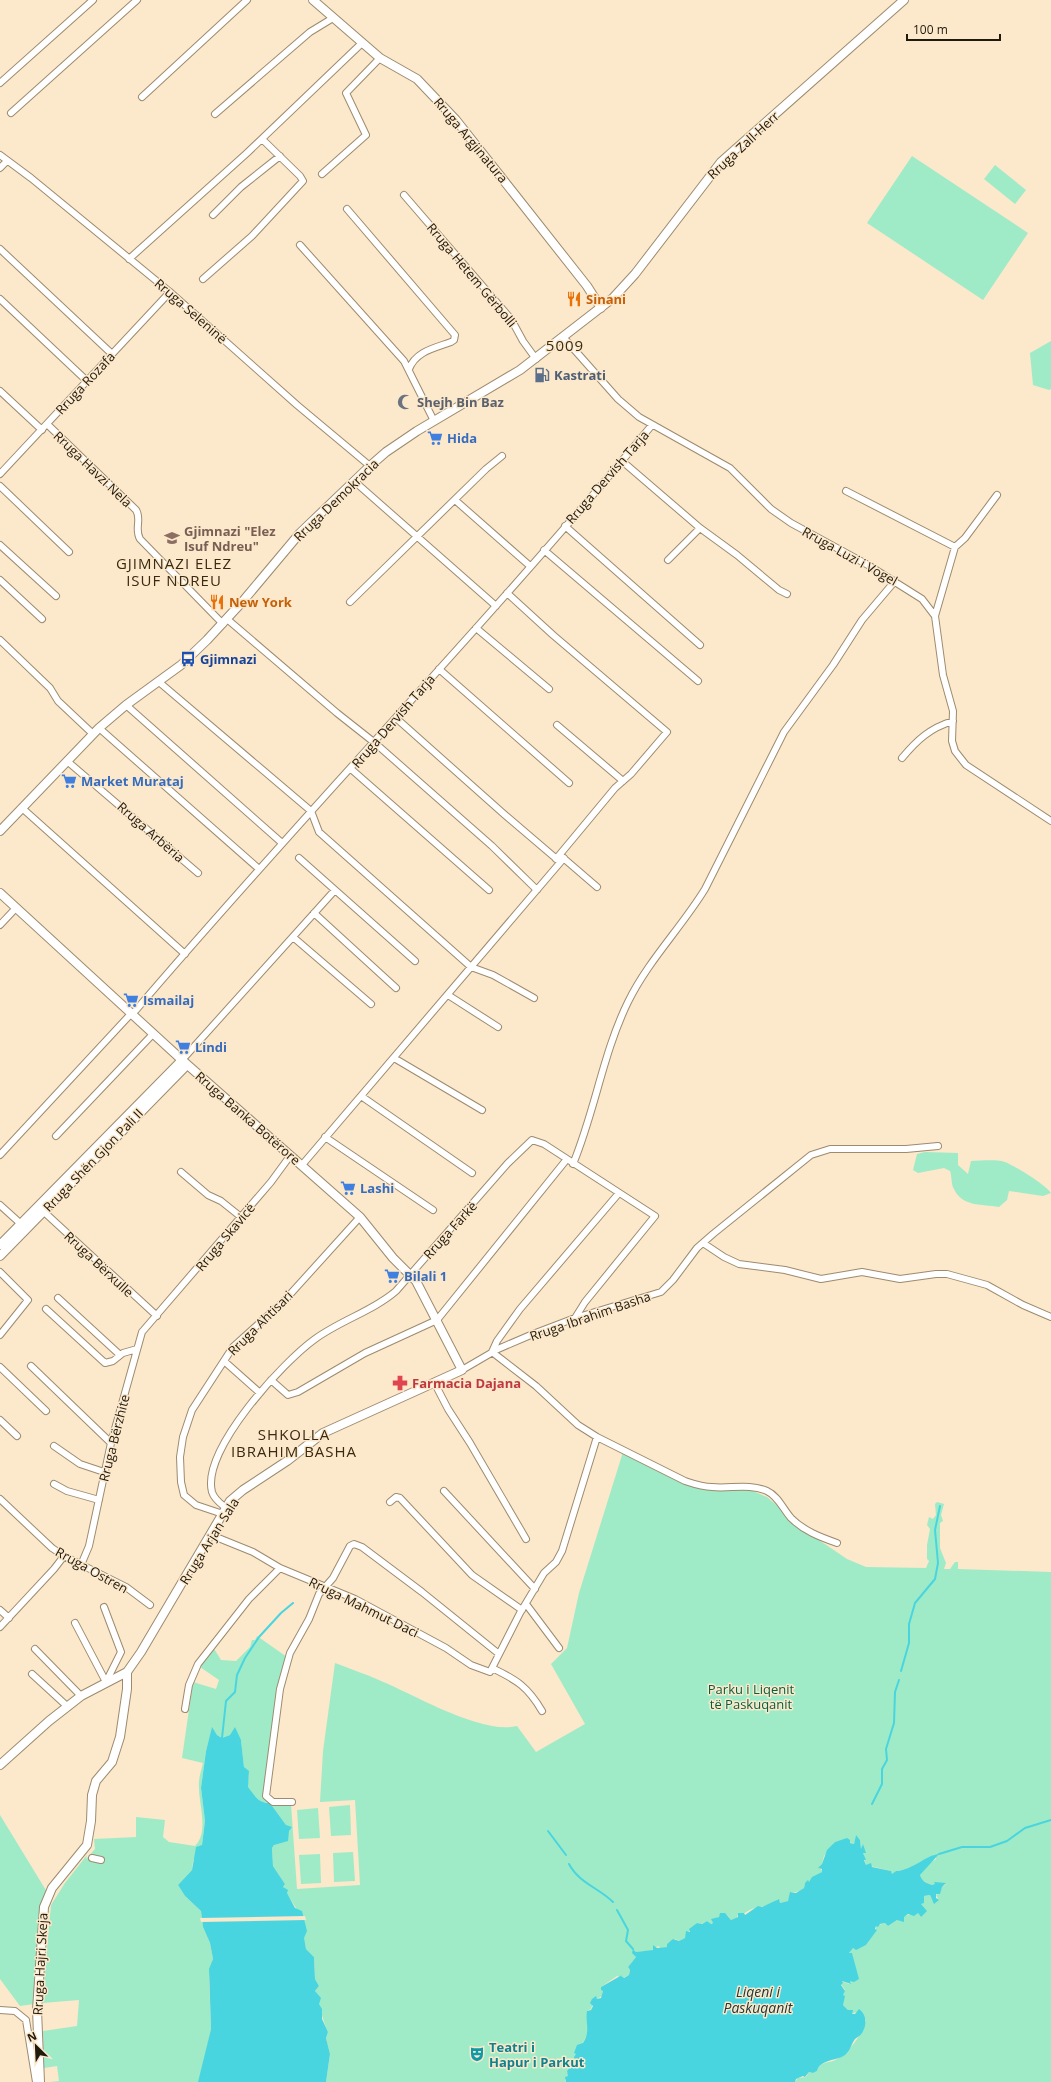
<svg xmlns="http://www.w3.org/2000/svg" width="1051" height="2082" viewBox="0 0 1051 2082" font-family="'Open Sans',sans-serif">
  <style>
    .green { fill: #9febc7 }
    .water { fill: #49d5e0 }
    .pier { fill: #fce8ca }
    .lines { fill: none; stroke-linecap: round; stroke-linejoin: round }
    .stream { stroke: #49d5e0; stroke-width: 2 }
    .street-casing { stroke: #9d8b6f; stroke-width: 8 }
    .secondary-casing { stroke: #9d8b6f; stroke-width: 10 }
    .street { stroke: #fff; stroke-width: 6 }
    .secondary { stroke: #fff; stroke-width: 8 }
    .labels { text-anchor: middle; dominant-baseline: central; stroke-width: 3; stroke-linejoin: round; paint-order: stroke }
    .street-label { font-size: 13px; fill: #20190e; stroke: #fce8ca }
    .food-label { font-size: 13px; font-weight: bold; fill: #c56008; stroke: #fce8ca; text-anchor: start }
    .service-label { font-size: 13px; font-weight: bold; fill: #4e5e75; stroke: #fce8ca; text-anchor: start }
    .worship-label { font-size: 13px; font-weight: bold; fill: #5b616d; stroke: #fce8ca; text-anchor: start }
    .shop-label { font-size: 13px; font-weight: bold; fill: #366cbe; stroke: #fce8ca; text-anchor: start }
    .education-label { font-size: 13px; font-weight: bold; fill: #785e54; stroke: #fce8ca; text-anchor: start }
    .transit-label { font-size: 13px; font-weight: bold; fill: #164399; stroke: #fce8ca; text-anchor: start }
    .health-label { font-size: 13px; font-weight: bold; fill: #be3a42; stroke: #fce8ca; text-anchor: start }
    .park-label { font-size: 13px; fill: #065d40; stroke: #fce8ca }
    .culture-label { font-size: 13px; font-weight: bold; fill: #0d838f; stroke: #fce8ca; text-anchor: start }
    .water-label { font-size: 14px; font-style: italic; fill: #20383a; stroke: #fce8ca }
    .quarter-label { font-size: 15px; letter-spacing: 1px; fill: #3a2a12; stroke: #fce8ca }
  </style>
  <rect width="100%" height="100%" fill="#fce8ca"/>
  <path class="green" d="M912,156L1028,233L983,300L867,223Z
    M995,165L1026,190L1015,204L984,179Z
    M1051,341V389L1049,390L1033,385L1030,353Z
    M925,1152L958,1153V1165L968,1174L971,1161C982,1161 994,1159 1005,1162C1015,1166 1046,1185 1051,1193L1043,1196L1009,1191L1007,1200L999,1207C982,1204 962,1207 954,1189C951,1185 952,1176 950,1171L944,1168L918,1173L913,1170L917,1154Z
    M623,1452L683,1483L748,1489L767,1497L810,1534L847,1559L866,1567L926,1568L929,1561L927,1559V1545L930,1529L927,1525L929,1517L933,1519L936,1515L935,1504L937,1502L944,1504L941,1515L943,1521L940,1523V1548L946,1563L944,1569H950L955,1562H958V1569L1051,1572V2082H795L798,2078L806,2077L809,2072L813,2073L817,2071C820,2060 830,2064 837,2059C850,2051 862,2035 866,2020L857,2012L852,2014L851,2010H848L843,2005V1994L845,1991L843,1990H845L841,1984L843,1983L841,1981L849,1984L851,1983L849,1980L853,1981L858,1979L852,1954L849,1953L851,1949L866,1945L876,1930V1926L885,1923L888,1926L897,1920H903L904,1916L918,1913L921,1917V1904L924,1896L930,1895L933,1901L938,1899L936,1895L939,1893L942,1887L946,1884L932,1885L921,1880L920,1875C925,1869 929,1863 936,1859L935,1854C926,1861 908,1870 896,1871L892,1875L891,1871L866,1865L863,1853H865L863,1845L861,1850L860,1840L856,1836L854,1844L844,1840L835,1842L824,1856L822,1864L819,1868L822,1870V1872L809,1882L805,1883L804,1888C799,1892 797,1892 791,1892L788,1901L780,1903L778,1899C772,1906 761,1906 752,1909C746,1911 746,1914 738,1915L736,1919L731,1920L728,1916L721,1913L719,1917L712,1920L713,1923L710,1924L707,1921L701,1924L697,1923L687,1933L685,1938L679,1941L675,1939L667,1944V1947L661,1948L658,1946L651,1951L636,1952L633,1949L636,1957L628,1967L630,1970L629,1975L623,1978L617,1976L601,1987L603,1991L602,1996L597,1999L595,1997L591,2009L587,2011L589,2031L577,2054L576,2061L574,2064L572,2061L567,2071L569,2076L565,2080L566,2082H326L330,2054L326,2038L328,2032C322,2019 320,2005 315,1991L319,1986L315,1979L314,1957L306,1949L296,1908L283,1887L285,1884L273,1866L272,1848L286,1825L270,1803C258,1803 255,1796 247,1787L249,1774L244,1767L241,1740L230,1735L222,1738L217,1735L212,1728L206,1751L201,1788L205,1821L202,1845L193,1861L192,1870L178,1885L185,1896L201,1911L203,1927L210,1943L213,1959L209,1976L211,2029L200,2078L198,2082H50L59,2081L57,2066L44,2068L43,2031L77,2026L79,2000L42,2003L51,1905L65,1883L87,1855L86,1859L95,1849L94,1839L136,1837V1817L165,1820L163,1837L169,1842L195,1846C209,1832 199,1805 199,1788C198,1780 201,1771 203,1763L182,1758L193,1682L216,1689L219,1680L200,1667L213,1647L221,1660L236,1661L250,1647L252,1640H255L257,1636L287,1657L264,1797L272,1804H291L297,1889L360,1885L355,1800L320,1802L323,1751L335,1663C350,1669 366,1674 381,1681C415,1695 482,1735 517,1726L536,1752L585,1724L551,1664L567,1648L579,1593Z
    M350,1805L351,1835L331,1836L329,1807Z
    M318,1808L320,1838L299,1839L297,1810Z
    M0,1815L47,1892L34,2004L20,2006L0,1979Z
    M353,1852L355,1881L334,1882L333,1853Z
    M320,1854L321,1883L301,1884L299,1855Z"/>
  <path class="water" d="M212,1727L217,1735L222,1738L230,1735L235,1727L241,1740L244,1767L249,1771L248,1787C255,1796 258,1803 270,1803L286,1825L292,1827L289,1831L288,1841L274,1845L272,1848L273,1866L285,1884L283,1887L288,1890L287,1893L295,1908L302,1911L307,1931L304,1938L306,1949L314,1957L315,1979L319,1986L315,1991L321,1998L319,2004L322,2009V2019L328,2032L326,2038L330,2054L326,2082H198L211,2029L209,1969L213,1959L210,1943L203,1927L201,1911L185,1896L178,1885L192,1870L196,1847L202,1845L205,1821L201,1788L206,1751Z
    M856,1835L860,1840L861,1849L863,1844L866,1853H863L866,1860H864L866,1865L871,1863L872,1867L891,1871L892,1874L896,1871C913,1870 928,1854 939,1854L920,1875C922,1882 927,1883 932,1885L935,1884L934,1882L946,1883L942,1887L940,1894H936V1898L939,1900L934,1904L930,1895L924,1896V1903L921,1904L927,1911L921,1917L918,1913L914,1916L908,1914L904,1917V1922L897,1920L888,1926L885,1923L880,1924L878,1927L876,1926L875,1929L877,1930L866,1945L856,1950L853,1948L849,1953H852L859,1979L854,1982L850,1981L851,1984L842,1981L843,1983L841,1985L845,1991L843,1995L845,1996L843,2005L848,2010H853L852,2014H855L859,2009C867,2015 867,2025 862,2033C860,2036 857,2037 855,2039C851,2044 851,2050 845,2055C837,2061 820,2059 817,2071L813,2073L809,2072L805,2077L803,2076L796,2079L795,2082H566L565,2077L568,2076L567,2071L573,2061L574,2064L576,2061L574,2057L576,2054L574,2053L577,2045L583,2043C591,2031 585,2023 587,2011L591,2010L593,2006L590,2003L592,1999L596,1996L597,1999L601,1998L603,1991L601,1990V1987L622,1975L621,1976L624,1978L629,1975L630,1970L628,1967L636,1957L632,1953L633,1949L636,1952L653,1950V1945L657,1948L667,1947V1944L673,1939L679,1941L685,1938L686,1931L690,1932L689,1929L697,1923L702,1924L707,1921L711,1924L713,1923L711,1919L719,1917L720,1913H725L731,1920L738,1917V1913H744L745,1915L758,1906L762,1907L779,1899L780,1903L788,1901L790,1892L796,1893L804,1888L805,1883L808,1880L809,1882L812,1877L822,1872V1869L818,1868L822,1864L827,1850L835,1842L847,1838L850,1840V1843L854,1844Z"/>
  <path class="pier" d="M305,1916L306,1920L201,1922L200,1918Z"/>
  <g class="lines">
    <path class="stream" d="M901,1671L909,1643V1624L915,1603L935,1579L938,1563L935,1530L940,1506
      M222,1738L226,1701L235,1692L237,1675L245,1658L259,1637L281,1613L293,1603
      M872,1804L882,1784V1769L887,1760L886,1749L894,1723L895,1692L899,1680
      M548,1831L566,1855
      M939,1854L962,1847H990L1007,1841L1025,1828L1051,1820
      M569,1864C579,1883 599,1888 613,1902
      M617,1910L628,1930L626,1941L633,1949"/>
    <g class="street-casing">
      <path id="street" d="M0,83L93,0
        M142,97L247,0
        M11,113L137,0
        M215,114L310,32L333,18
        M0,155L31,178L170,292L297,405L370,466
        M0,168L7,161
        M322,174L366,135L346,93L380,58
        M404,195L511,319L523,341L536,359
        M347,209L455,335L454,340L451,342C435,348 416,351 409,369
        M213,215L241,187L280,156
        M300,245L404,361L434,421
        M0,249L112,354
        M129,259L247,153L362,43
        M203,279L252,236L303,181L300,176L262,139
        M0,299L87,381
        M564,338L618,399L639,417L730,468L771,509L791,523L868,565L922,599L935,616L943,675L953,711L952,741L955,751L966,765L1051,821
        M0,391L42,430
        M47,424L136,510C142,519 134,529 140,539L223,624
        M622,461L700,528L737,555L779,590L787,594
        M0,474L170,292
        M354,481L496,606
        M0,486L69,552
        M846,491L955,547
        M455,500L530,566
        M565,526L700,645
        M0,545L56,596
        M544,550L698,681
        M668,560L700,528
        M0,580L42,619
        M507,593L553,635L667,732L631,774L615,788L556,859
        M350,602L486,469L502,456
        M935,616L955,547L965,538L997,495
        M227,619L337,713L375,743L492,846L537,890
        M476,628L549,689
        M0,640L50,688L58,701L93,734
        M439,669L569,783
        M159,682L311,811L319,832L471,967L493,975L534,998
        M126,705L282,843
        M396,718L505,815L559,861
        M557,725L623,781
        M99,728L259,869
        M902,758C917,740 930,728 953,721
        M67,761L198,873
        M351,769L489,890
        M22,808L185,954
        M561,856L597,887
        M299,858L415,961
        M314,913L396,988
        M0,925L16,908
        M293,937L371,1004
        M448,995L498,1027
        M394,1058L482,1110
        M182,1060L335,890
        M361,1096L472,1173
        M56,1136L153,1034
        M325,1137L433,1210
        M0,1155L128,1017L136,1010C305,812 486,625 652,425
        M573,1164C595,1111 603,1053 628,1002C648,961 681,928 705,889L784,732L833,665L862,620L895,581
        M302,1165L564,858
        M181,1172L208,1195L221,1201L241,1217
        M619,1193L520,1309L497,1341L492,1352L536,1386L578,1425L597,1437L685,1481C694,1484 702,1487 712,1487C730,1489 749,1483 767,1491C778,1496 783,1509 791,1518C804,1531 820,1537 837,1543
        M0,1205L21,1224
        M43,1211L157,1316
        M703,1243L724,1257L739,1264L785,1270L821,1279L862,1272L900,1279L936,1274H947L987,1285L1023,1305L1051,1317
        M0,1272L28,1300L0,1335
        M58,1298L120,1355
        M46,1309L105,1363L113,1361L123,1353L137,1349
        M224,1361L260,1393
        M31,1366L111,1443
        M0,1367L46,1411
        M462,1370L498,1349L533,1334L575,1318L661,1292L673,1280L697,1248L713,1234L811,1155L830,1149H906L938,1146
        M271,1380L288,1395L298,1392L365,1353L437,1320L567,1159
        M434,1382L448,1409L470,1443L526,1539
        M0,1420L17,1436
        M54,1446L80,1464L104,1472
        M54,1484L67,1491L99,1500
        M444,1491L535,1589
        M0,1499L52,1548L64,1556L126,1587L150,1605
        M390,1502L396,1497L400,1498L472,1575L522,1610
        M226,1508C221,1504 214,1499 212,1492C201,1450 283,1362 315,1339C341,1320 373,1311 396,1291L508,1163L532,1140L544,1144L655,1216L585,1302L575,1318
        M223,1514L196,1505L184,1495L181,1482L180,1457L183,1437L192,1410L233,1347L284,1301L360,1217
        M211,1535L253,1552L280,1568L355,1599L446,1648L471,1665L490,1672L520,1613L544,1573L556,1562L562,1551L597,1437
        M81,1565L89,1546L111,1443L142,1332L271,1182L290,1156
        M526,1604L559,1648
        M104,1607L121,1652L106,1682
        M0,1610L9,1618
        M75,1623L106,1682
        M0,1627L54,1569L64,1556
        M35,1649L81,1696
        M492,1668C517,1680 528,1687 542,1711
        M32,1674L68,1707
        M185,1709L189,1685L198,1664L249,1599L280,1568
        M292,1802H273L266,1796L280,1689L290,1653L309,1619L319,1594L333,1578L350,1546L354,1544L362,1547L422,1592L499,1654
        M92,1858L101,1860
        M0,2010L15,2011L26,2020L36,2082"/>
    </g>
    <g class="secondary-casing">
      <path id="secondary" d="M313,0L380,58L417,79L456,120L587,286L601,308
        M0,831L99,728L126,705L181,665L207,640L243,601L300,533L370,466L386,452L417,431L520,370L613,298L635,274L721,162L904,0
        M0,893L182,1060L360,1217L393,1258L416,1281L462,1370L323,1433L287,1461L243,1490L230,1501L226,1508L141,1652L127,1672L81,1696L49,1721L0,1765
        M0,1245L182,1060
        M0,1256L187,1065
        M40,2082L37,2010L44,1907L52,1888L87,1845L91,1821L92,1795L96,1781L112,1762L120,1737L127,1689V1672"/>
    </g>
    <use href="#street" class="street"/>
    <use href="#secondary" class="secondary"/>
  </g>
  <defs>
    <g id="restaurant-bare" transform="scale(1.2)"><path d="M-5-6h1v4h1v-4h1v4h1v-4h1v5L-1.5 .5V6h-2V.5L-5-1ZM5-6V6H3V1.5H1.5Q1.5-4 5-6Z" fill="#e8710a" stroke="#fce8ca" stroke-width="2.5" paint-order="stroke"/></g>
    <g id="fuel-bare" transform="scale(1.2)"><path d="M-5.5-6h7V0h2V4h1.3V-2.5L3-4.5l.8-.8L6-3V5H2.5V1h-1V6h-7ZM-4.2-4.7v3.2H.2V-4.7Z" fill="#5c6f8a" stroke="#fce8ca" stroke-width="2.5" paint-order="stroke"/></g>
    <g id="mosque-bare" transform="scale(1.2)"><path d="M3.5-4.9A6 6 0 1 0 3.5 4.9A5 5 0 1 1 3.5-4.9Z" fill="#6b7280" stroke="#fce8ca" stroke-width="2.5" paint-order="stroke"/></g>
    <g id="supermarket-bare" transform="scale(1.2)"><path d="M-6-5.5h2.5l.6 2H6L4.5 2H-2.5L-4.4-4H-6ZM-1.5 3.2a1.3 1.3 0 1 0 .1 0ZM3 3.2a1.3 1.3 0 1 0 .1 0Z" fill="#3f7fe0" stroke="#fce8ca" stroke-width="2.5" paint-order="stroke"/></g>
    <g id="school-bare" transform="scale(1.2)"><path d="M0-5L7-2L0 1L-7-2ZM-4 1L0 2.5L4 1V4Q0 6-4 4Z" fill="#8d6e63" stroke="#fce8ca" stroke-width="2.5" paint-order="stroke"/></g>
    <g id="bus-bare" transform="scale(1.2)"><path d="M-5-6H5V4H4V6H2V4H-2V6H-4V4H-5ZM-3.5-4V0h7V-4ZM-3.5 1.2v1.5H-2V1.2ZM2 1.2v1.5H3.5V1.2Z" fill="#1a4fb4" stroke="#fce8ca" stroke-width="2.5" paint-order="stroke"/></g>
    <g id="pharmacy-bare" transform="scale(1.2)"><path d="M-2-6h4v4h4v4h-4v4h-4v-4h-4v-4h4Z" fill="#e0444e" stroke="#fce8ca" stroke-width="2.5" paint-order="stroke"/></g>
    <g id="theatre-bare" transform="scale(1.2)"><path d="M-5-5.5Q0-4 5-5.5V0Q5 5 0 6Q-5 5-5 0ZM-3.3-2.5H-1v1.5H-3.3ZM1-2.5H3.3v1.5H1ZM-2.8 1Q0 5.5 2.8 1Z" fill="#0f9aa8" stroke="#fce8ca" stroke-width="2.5" paint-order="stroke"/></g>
  </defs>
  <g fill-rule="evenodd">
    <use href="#restaurant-bare" x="574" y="299"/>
    <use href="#fuel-bare" x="542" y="375"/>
    <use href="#mosque-bare" x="405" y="402"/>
    <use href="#supermarket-bare" x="435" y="438"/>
    <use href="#school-bare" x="172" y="538"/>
    <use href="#restaurant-bare" x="217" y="602"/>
    <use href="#bus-bare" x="188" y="659"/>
    <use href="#supermarket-bare" x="69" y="781"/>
    <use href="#supermarket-bare" x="131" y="1000"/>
    <use href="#supermarket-bare" x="183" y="1047"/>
    <use href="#supermarket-bare" x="348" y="1188"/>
    <use href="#supermarket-bare" x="392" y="1276"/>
    <use href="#pharmacy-bare" x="400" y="1383"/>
    <use href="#theatre-bare" x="477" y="2054"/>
  </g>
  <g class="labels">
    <g class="street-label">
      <text transform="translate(471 140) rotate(50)">Rruga Argjinatura</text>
      <text transform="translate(743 145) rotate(-43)">Rruga Zall-Herr</text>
      <text transform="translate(472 275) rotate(50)">Rruga Hetem Gërbolli</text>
      <text transform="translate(191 311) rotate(41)">Rruga Seleninë</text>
      <text transform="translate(85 383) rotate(-47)">Rruga Rozafa</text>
      <text transform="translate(93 469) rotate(44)">Rruga Havzi Nela</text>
      <text transform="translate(607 477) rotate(-49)">Rruga Dervish Tarja</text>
      <text transform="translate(336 500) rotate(-44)">Rruga Demokracia</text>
      <text transform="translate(850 556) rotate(29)">Rruga Luzi i Vogel</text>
      <text transform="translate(393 721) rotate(-49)">Rruga Dervish Tarja</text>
      <text transform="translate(151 832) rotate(41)">Rruga Arbëria</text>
      <text transform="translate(248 1118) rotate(41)">Rruga Banka Botërore</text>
      <text transform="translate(93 1160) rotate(-46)">Rruga Shën Gjon Pali II</text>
      <text transform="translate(450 1230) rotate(-48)">Rruga Farkë</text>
      <text transform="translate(225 1237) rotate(-50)">Rruga Skavicë</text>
      <text transform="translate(99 1264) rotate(43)">Rruga Bërxulle</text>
      <text transform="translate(590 1316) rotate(-19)">Rruga Ibrahim Basha</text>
      <text transform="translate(260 1323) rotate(-45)">Rruga Ahtisari</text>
      <text transform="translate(114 1438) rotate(-76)">Rruga Bërzhite</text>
      <text transform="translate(209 1541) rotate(-58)">Rruga Arjan Sala</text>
      <text transform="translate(92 1570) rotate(29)">Rruga Ostren</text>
      <text transform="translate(364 1607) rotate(26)">Rruga Mahmut Daci</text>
      <text transform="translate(40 1964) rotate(-87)">Rruga Hajri Skeja</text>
    </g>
    <g class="food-label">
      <text x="586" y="299">Sinani</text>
      <text x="229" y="602">New York</text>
    </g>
    <g class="service-label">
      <text x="554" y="375">Kastrati</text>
    </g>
    <g class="worship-label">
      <text x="417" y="402">Shejh Bin Baz</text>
    </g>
    <g class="shop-label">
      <text x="447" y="438">Hida</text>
      <text x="81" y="781">Market Murataj</text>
      <text x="143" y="1000">Ismailaj</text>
      <text x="195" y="1047">Lindi</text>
      <text x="360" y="1188">Lashi</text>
      <text x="404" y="1276">Bilali 1</text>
    </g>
    <g class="education-label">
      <text x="184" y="531">Gjimnazi "Elez<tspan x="184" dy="15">Isuf Ndreu"</tspan></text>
    </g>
    <g class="transit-label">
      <text x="200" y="659">Gjimnazi</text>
    </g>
    <g class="health-label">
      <text x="412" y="1383">Farmacia Dajana</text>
    </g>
    <g class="park-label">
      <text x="751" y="1689">Parku i Liqenit<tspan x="751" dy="15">të Paskuqanit</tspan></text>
    </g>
    <g class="culture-label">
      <text x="489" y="2047">Teatri i<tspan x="489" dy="15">Hapur i Parkut</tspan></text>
    </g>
    <g class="water-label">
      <text x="758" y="1991">Liqeni i<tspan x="758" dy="16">Paskuqanit</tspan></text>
    </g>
    <g class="quarter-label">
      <text x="565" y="345">5009</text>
      <text x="174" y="563">GJIMNAZI ELEZ<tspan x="174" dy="17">ISUF NDREU</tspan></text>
      <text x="294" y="1434">SHKOLLA<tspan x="294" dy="17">IBRAHIM BASHA</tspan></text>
    </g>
  </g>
  <g transform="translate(36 2046) rotate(336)" stroke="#fce8ca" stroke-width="3" paint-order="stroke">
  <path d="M0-3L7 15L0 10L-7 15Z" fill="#20190e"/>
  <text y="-6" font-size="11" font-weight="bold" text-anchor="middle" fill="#20190e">N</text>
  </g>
  <path d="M907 34v6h93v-6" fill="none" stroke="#20190e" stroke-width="2"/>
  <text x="913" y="34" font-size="12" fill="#20190e" stroke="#fce8ca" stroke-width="3" paint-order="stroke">100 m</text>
</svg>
